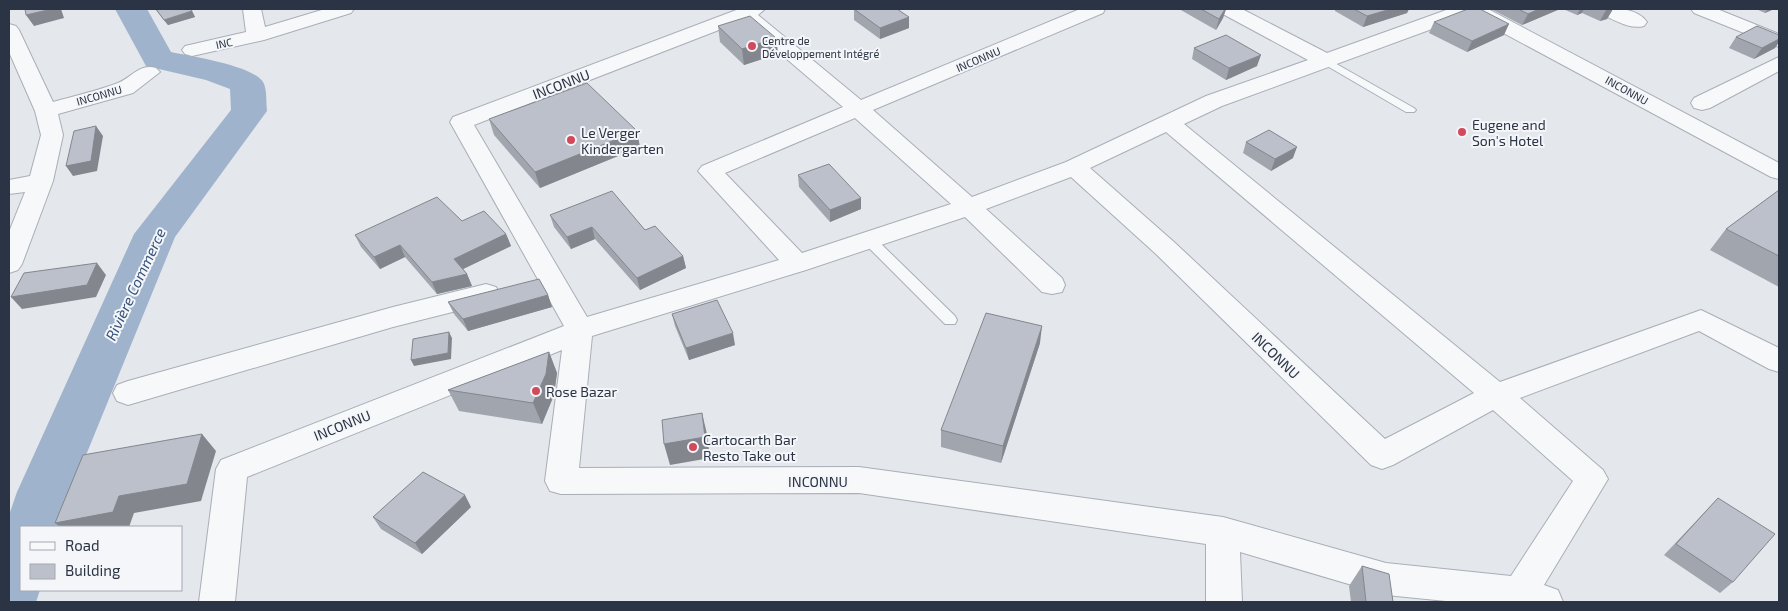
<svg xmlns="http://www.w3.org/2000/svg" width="1788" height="611" viewBox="0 0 1788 611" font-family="'Exo 2',sans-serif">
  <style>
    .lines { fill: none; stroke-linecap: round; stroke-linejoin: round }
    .river { fill: #9fb4cc; fill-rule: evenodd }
    .service-casing { stroke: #a9aeb7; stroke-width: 2 }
    .minor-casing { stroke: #a9aeb7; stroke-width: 2 }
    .service { fill: #f7f8fa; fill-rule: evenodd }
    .minor { fill: #f7f8fa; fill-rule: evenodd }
    .wall { fill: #a1a5ae }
    .shaded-wall { fill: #83868d }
    .building { fill: #bbc0ca; stroke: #83868d }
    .poi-dot { fill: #d1495b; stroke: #f4f6f9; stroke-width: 2 }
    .labels { text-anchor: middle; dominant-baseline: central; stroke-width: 4; stroke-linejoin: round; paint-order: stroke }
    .far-poi-label { font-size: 11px; fill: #2b3445; stroke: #f4f6f9; text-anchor: start }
    .far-street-label { font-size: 11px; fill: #2b3445; stroke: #f4f6f9 }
    .street-label { font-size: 14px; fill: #2b3445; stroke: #f4f6f9 }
    .poi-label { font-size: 14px; fill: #2b3445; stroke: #f4f6f9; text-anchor: start }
    .water-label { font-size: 15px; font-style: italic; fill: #34527a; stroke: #f4f6f9 }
  </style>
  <rect width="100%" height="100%" fill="#e4e7ec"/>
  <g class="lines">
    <path class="river" d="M115,9H147L171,52C189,56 258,66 264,84C267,91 266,103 267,111L175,237L71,492L59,527H21V590H40L36,602H9V515L17,492L134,234L231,110L230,89L206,80L146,66Z"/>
    <g class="service-casing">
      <path id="service" d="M1326,58L1414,108L1416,110L1414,112H1406L1322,63V59Z
        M869,236L874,237L955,316L957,320L955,324H945L864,243L863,240L864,237Z"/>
    </g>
    <g class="minor-casing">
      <path id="minor" d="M243,9H261L265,27L325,9H354L351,13L264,40L192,56L185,54L182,50L185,46L246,32Z
        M739,9H765L758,15L861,100L1080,9H1105L1103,13L873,110L972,197L1066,162L1206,96L1308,60L1221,13L1219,9H1242L1327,53L1449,9H1488L1779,163V179L1771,177L1470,15L1222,106L1184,124L1500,382L1701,310L1779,348V372L1769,369L1699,331L1520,398L1603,470L1608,479L1544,585L1558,590L1563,602H1456L1386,595L1240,552L1242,602H1206V544L859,493L561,494L550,491L545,481L562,350L247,477L235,602H199L216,469L221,460L564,326L450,122L453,117ZM742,21L843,107L702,166L698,171L779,260L587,317L474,125ZM855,118L951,204L802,253L725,173ZM1166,132L1474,393L1385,439L1174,242L1090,168ZM1071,177L1156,254L1371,465L1382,469L1393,465L1493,410L1573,481L1511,576L1386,563L1223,517L859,467L579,468L592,336L806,270L965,217L1042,292L1052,294L1062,292L1065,285L1062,278L986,209Z
        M1596,9C1612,8 1637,7 1647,22L1644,26C1629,30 1613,19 1599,13Z
        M1691,9H1717L1779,34V47L1694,13Z
        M9,24L16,26L19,30L53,102C74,96 97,91 118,83C132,77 140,63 156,68L160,72L133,93L58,114L63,135L53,181L22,264L18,270L9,273V232L25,192L9,194V180L30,176L41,135L35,111L9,52Z
        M1779,57V71L1710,108L1702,110L1694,108L1691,103L1694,98Z
        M486,284L496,287L500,294L496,301L393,327L128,405L117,401L113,393L117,385L128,381L393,307Z"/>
    </g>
    <use href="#service" class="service"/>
    <use href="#minor" class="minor"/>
  </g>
  <path class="wall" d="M155,9H191L195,17L168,25Z
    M854,9L909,28L880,39L854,20Z
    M1179,9H1226L1223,18L1216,30Z
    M1335,9H1409L1407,13L1363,27L1335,11Z
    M1491,9H1560L1522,25Z
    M1563,9H1613L1607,19L1600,21L1582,13L1577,15Z
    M1756,9H1774L1765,13Z
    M1434,22L1504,35L1467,52L1429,33Z
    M718,26L776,38L778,54L744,65L720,42Z
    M1779,35V42L1775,48L1754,59L1729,48L1736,37Z
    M1194,48L1257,66L1226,80L1192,59Z
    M489,119L640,147L540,188L494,135Z
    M1246,142L1293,158L1271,171L1243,153Z
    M798,175L861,209L830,222L799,187Z
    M1779,190V287L1710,250L1726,229Z
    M550,215L645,230L683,256L686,268L640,290L595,239L571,249L554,227Z
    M462,221L506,234L511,246L463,269L467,274L472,286L437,294L405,257L380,269L361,247L355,235Z
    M548,295L552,307L468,331L454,314L448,302Z
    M672,314L735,345L689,360L675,326Z
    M1040,343L1001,463L941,447V430Z
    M549,352L557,373L554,395L542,424L459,411L448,390Z
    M1718,498L1733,582L1720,593L1664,555Z
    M471,507L422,554L381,529L373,517Z
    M1362,566L1393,602H1351L1349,586Z"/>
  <path class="shaded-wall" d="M52,9H61L64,18L34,26L26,15Z
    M1225,9H1226L1223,18L1216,30L1219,19Z
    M1391,9H1409L1407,13L1363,27L1367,16Z
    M1539,9H1560L1522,25L1528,14Z
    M1580,9H1584L1582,13L1577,15Z
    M1610,9H1613L1607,19L1600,21L1606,10Z
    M1768,9H1774L1765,13Z
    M192,11L195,17L168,25L164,20Z
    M909,17V28L880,39V28Z
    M1509,24L1504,35L1467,52L1472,41Z
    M776,38L778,54L744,65L742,49Z
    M1779,39V42L1775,48L1754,59L1762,48Z
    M1261,55L1257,66L1226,80L1229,68Z
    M96,126L103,136L97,171L73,176L66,166Z
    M637,131L640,147L540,188L535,172Z
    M1297,147L1293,158L1271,171L1275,159Z
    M861,198V209L830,222V210Z
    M592,227L595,239L571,249L567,237Z
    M506,234L511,246L459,271L454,259Z
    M400,245L405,257L380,269L374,257Z
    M683,256L686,268L640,290L637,278Z
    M97,263L106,275L96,297L22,309L11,297Z
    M467,274L472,286L437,294L432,282Z
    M548,295L552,307L468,331L463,319Z
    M1042,326L1040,343L1001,463L1003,446Z
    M449,332L452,338L451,359L414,366L411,360Z
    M733,333L735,345L689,360L686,348Z
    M549,352L557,373L554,395L542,424L533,403Z
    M702,413L707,434L710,458L670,465L664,444Z
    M202,434L216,451L201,501L134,513L129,527H60L55,523L119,496Z
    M465,495L471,507L422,554L415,543Z"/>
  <path class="building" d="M25,9H52L26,15Z
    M156,9H191L192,11L164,20Z
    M854,9H897L909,17L880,28Z
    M1201,9H1225L1219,19Z
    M1354,9H1391L1367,16Z
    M1468,9H1480L1509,24L1472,41L1434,22Z
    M1518,9H1539L1528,14Z
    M750,16L776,38L742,49L718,26Z
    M1757,26L1779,35V39L1762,48L1736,37Z
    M1226,35L1261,55L1229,68L1194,48Z
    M587,83L637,131L535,172L489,119Z
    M96,126L91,161L66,166L74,131Z
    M1269,130L1297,147L1275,159L1246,142Z
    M829,164L861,198L830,210L798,175Z
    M1779,190V256L1726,229Z
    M612,191L645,230L655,226L683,256L637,278L592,227L567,237L550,215Z
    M437,197L462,221L484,211L506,234L454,259L467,274L432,282L400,245L374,257L355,235Z
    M97,263L87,285L11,297L24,273Z
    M539,279L548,295L463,319L448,302Z
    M717,300L733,333L686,348L672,314Z
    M986,313L1042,326L1003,446L941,430Z
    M449,332L448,353L411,360L413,339Z
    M549,352L546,374L533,403L448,390Z
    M702,413L705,437L664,444L662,420Z
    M202,434L187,484L119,496L113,512L55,523L83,455Z
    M423,472L465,495L415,543L373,517Z
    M1718,498L1775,534L1733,582L1676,544Z
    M1362,566L1389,574L1393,602H1366Z"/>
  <g class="poi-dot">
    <circle cx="752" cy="46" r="5"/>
    <circle cx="1462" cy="132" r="5"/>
    <circle cx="571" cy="140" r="5"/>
    <circle cx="536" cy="391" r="5"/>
    <circle cx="693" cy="447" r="5"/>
  </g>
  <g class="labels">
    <g class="far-poi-label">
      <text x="762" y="40">Centre de<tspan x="762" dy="13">Développement Intégré</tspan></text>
    </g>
    <g class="far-street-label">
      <text transform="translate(224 43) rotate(-12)">INC</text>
      <text transform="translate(978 59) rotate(-23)">INCONNU</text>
      <text transform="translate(1627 90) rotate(29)">INCONNU</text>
      <text transform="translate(99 95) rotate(-16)">INCONNU</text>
    </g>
    <g class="street-label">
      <text transform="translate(561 84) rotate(-21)">INCONNU</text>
      <text transform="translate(1276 355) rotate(44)">INCONNU</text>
      <text transform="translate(342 425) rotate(-22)">INCONNU</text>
      <text x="818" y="481">INCONNU</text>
    </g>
    <g class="poi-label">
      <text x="1472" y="124">Eugene and<tspan x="1472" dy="16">Son's Hotel</tspan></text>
      <text x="581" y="132">Le Verger<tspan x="581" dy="16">Kindergarten</tspan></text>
      <text x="546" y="391">Rose Bazar</text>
      <text x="703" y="439">Cartocarth Bar<tspan x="703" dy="16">Resto Take out</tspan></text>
    </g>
    <g class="water-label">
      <text transform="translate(135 284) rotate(-65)">Rivière Commerce</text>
    </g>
  </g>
  <rect width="1788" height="611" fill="none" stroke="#2b3445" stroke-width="20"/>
  <rect x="20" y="526" width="162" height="65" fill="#f4f6f9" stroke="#a4a8b1"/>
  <rect x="30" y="542" width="25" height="8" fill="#f7f8fa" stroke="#a4a8b1"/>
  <text x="65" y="551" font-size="15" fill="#2b3445">Road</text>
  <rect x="30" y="564" width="25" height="15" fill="#bbc0ca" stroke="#a4a8b1"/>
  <text x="65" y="576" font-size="15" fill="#2b3445">Building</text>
</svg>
